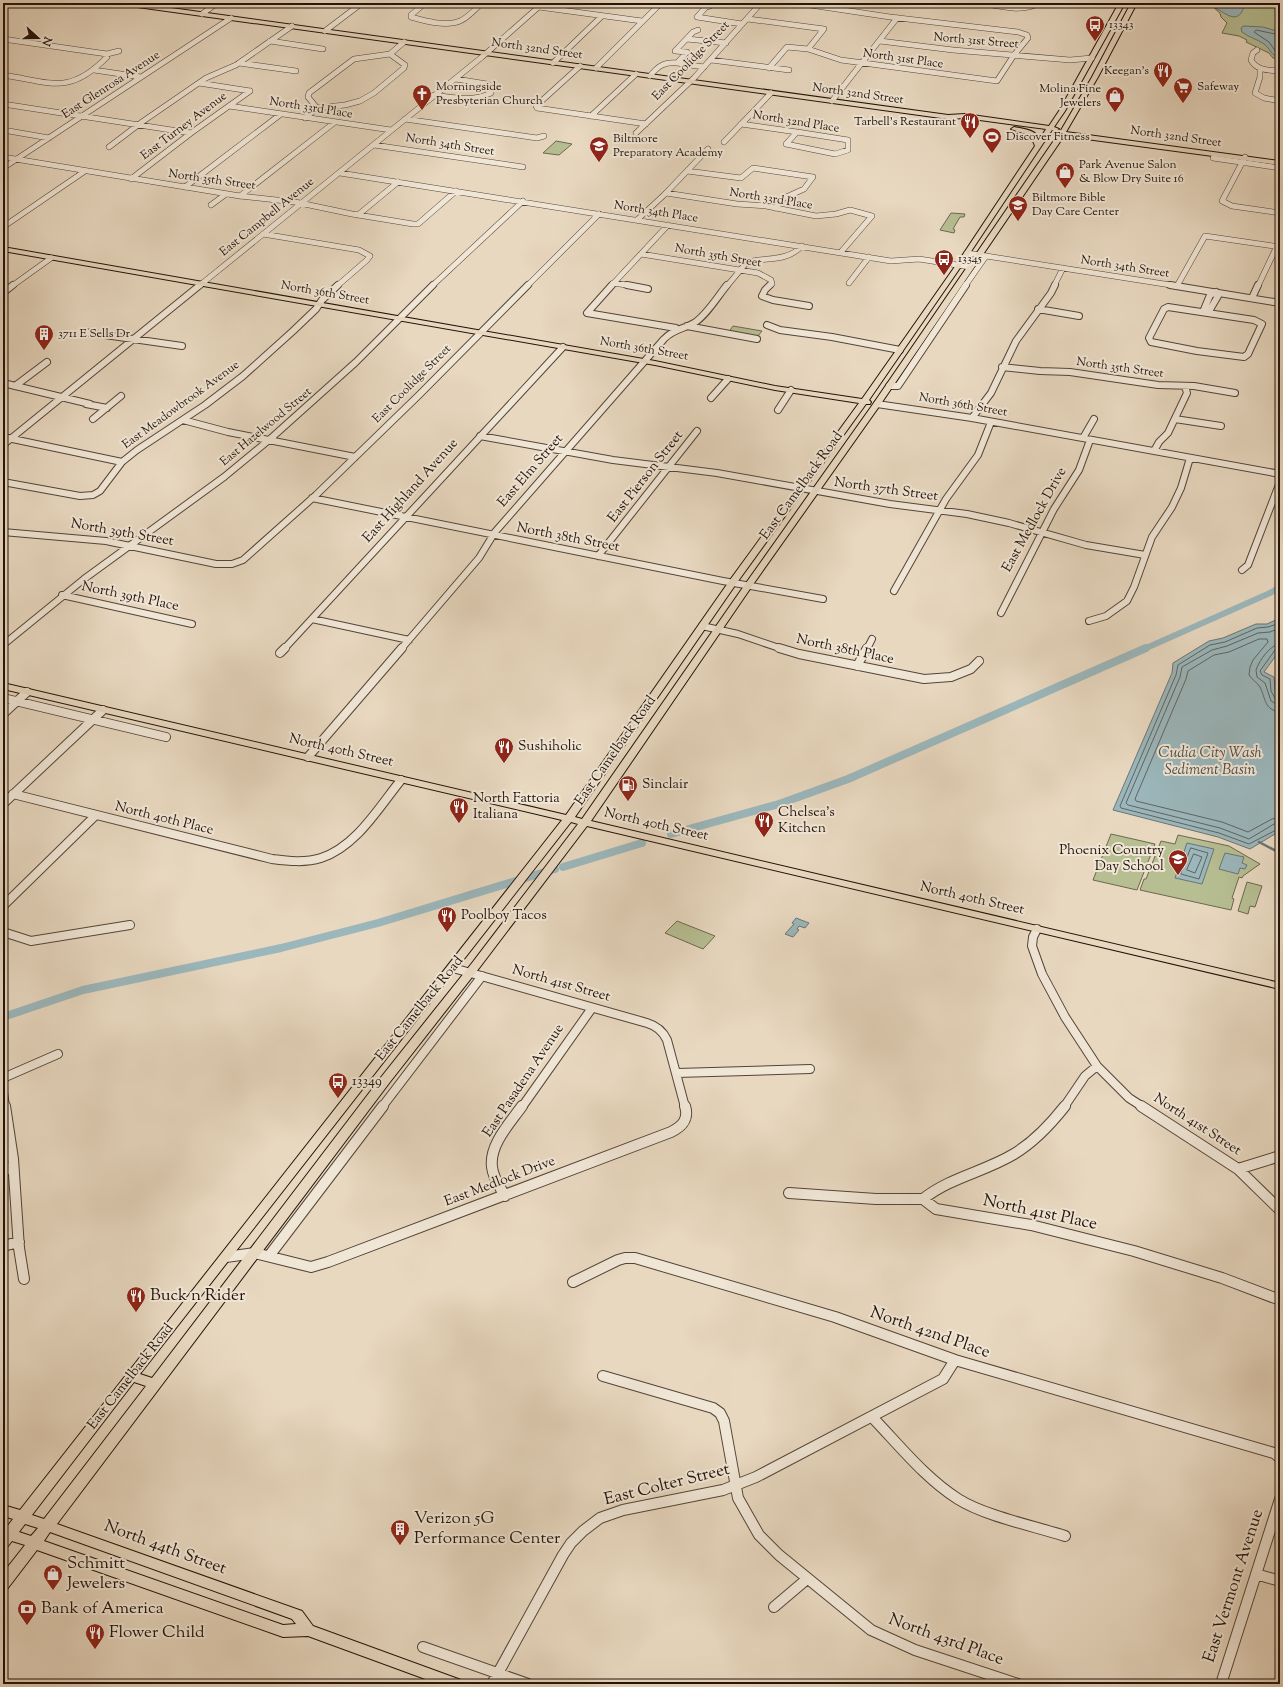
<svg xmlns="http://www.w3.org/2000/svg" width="1283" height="1687" viewBox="0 0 1283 1687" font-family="'Sorts Mill Goudy',serif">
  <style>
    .green { fill: #b6be92; stroke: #6c684e }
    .water { fill: #9bb7bc; stroke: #6b7574 }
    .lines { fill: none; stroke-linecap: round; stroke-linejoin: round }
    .shore { stroke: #5e6462; stroke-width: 1 }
    .stream { stroke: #6b7574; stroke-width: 2.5 }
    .canal-far1 { stroke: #9bb7bc; stroke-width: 6 }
    .canal { stroke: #9bb7bc; stroke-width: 8 }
    .minor-far3-casing { stroke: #544437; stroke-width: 6 }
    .minor-far2-casing { stroke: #544437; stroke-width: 8 }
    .minor-far1-casing { stroke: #544437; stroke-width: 10 }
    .minor-casing { stroke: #544437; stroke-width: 12 }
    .major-casing { stroke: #221209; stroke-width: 2 }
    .minor-far3 { stroke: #f0e6d6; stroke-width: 5 }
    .minor-far2 { stroke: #f0e6d6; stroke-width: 6 }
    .minor-far1 { stroke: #f0e6d6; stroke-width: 8 }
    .minor { stroke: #f0e6d6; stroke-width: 10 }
    .major { fill: #e8d8c0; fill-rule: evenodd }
    .labels { text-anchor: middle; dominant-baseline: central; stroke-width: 4; stroke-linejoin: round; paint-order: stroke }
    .far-poi-label { font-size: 12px; fill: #221209; stroke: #f0e6d6; text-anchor: start }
    .far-street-label { font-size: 12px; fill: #221209; stroke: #f0e6d6 }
    .street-label { font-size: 14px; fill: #221209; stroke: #f0e6d6 }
    .poi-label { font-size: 14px; fill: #221209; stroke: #f0e6d6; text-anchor: start }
    .water-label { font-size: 15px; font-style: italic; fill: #4c4c48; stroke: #f0e6d6 }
    .near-street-label { font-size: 17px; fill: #221209; stroke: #f0e6d6 }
    .near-poi-label { font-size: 17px; fill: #221209; stroke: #f0e6d6; text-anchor: start }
  </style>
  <rect width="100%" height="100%" fill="#e8d8c0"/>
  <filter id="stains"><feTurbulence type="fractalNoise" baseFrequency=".005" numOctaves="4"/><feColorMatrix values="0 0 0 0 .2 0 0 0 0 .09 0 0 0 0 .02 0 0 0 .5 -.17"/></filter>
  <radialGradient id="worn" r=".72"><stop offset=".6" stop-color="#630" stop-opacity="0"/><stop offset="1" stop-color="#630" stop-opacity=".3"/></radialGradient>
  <path class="green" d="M1179,3H1280V59L1273,58L1269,53L1246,42L1247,40L1239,36L1222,33L1227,23L1221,17L1220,13L1213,7Z
    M556,141L572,144L559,155L543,153Z
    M951,213L965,214L964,217H960L953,229L955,230L954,233L940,230Z
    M733,326L762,331L757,337L728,333Z
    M1111,834L1155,844L1137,890L1093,880Z
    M1178,835L1229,846L1260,864L1243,876L1242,878L1239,877L1232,898L1234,899L1231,910L1140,890L1144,879H1146L1161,841L1175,844Z
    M1247,882L1262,886L1255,907L1250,906L1248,914L1238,911Z
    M677,921L715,936L703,949L665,933Z"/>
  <path class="water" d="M1197,3H1240L1244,7C1237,27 1224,11 1213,7C1208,5 1202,4 1197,3Z
    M1243,26L1263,27L1280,32V58C1270,55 1271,49 1264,44C1257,39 1248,37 1242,32L1241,28Z
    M1280,618V650L1264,672L1274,677L1275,690L1280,699V831L1250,849L1218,837L1113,810L1172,673L1173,663L1209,641L1223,638L1256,624H1267Z
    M1187,843L1214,849L1202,884L1175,878Z
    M1225,853L1244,857L1242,863L1247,865L1245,869L1240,868L1238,874L1219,869Z
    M796,918L809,923L805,928L799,926L797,929L799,930L793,937L785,934L794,924L792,923Z"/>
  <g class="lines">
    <path class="shore" d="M1280,35L1256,30L1254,32L1269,42L1276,52L1280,54
      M1280,623L1268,627L1257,628L1225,642L1210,645L1178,665L1176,675L1120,806L1121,808L1219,833L1249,844L1280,828
      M1280,628L1270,632L1258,633L1227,646L1212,650L1182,667L1180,677L1126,803L1128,805L1220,828L1249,839L1274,824L1280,823
      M1280,643C1269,647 1260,659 1256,670L1257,677L1265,683L1271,701L1280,706
      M1280,648L1275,650L1260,671L1262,675L1270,679L1271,691L1276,700L1280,701
      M1280,712C1264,710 1266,699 1260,687C1257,682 1252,680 1249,675L1250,667L1253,660L1268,642L1267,639H1259L1229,652L1214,655L1188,671L1186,679L1135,799L1136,801L1222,822L1248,832L1272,819L1280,817
      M1191,848L1208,853L1199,879L1181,874Z
      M1194,854L1202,857L1195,873L1187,870Z"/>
    <path class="stream" d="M1259,842L1280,853"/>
    <path class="canal-far1" d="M1144,649L1270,593L1280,587"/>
    <path class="canal" d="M671,834L779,804L848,779L1146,648
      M563,867L642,843
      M3,1017L83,990L281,948L378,923L555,869"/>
    <g class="minor-far3-casing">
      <path id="minor-far3" d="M425,3L411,15V17C425,21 446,27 460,21C469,17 475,9 482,3
        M711,3L709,5H720L717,3
        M797,3L890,17L1018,32L1027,35L1028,38L1014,55L997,81L841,60L808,49
        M981,3C999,6 1023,13 1039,3
        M300,4L302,3
        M710,6L706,7L697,17L742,24
        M539,7L642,21
        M202,14L217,3
        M748,19L824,29L808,49L787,47L769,68
        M325,31L362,3
        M3,39L107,54V57C69,96 50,82 3,75
        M687,39L726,43
        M270,41L323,49
        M880,41L953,50L1070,60L1092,58
        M1257,50L1253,53L1251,60C1257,71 1269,70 1280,71
        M107,54L119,51
        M711,60L789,70
        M239,63L296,71
        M553,63L602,16
        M677,63L704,67
        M580,66L536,106L537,108L646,124
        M596,68L661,3
        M94,70L141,77
        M1260,70V77L1255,93L1264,98L1280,101
        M650,76C658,66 664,62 677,63L687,52L675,51L693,32L698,30
        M199,83L250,91
        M434,95C454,98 472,102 491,93L492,87L487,84L456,79
        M832,101L897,18
        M3,104L191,133
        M229,106L391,130
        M317,108L345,105L360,101L374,93L404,68L405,65L390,54
        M591,116L636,74
        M305,118L317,108L308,97L309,93L354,59L390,54L404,42
        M405,119L537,138L544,136
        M741,124L797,132
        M3,130L49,138
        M797,132L848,140V150L835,154L786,144Z
        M636,133L694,78L761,3
        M724,142L771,93
        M374,145L523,167
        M109,147L142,122L206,78L236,65L292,26
        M3,157L240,196L295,202L352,214L413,224H418L456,191
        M1245,157L1222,201L1232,206L1280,213
        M1213,158L1280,168
        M3,168L231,18
        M687,171L741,178L753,168L813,177L804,189L784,198L775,208
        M340,173L891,261L919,259L970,267
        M131,179L191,133L250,91
        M185,187L281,114
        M666,193L737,204L766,206L816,216L836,214L850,210L872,216L841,252
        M240,196L335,122
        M211,205L226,194
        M358,215L398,182
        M637,220L664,195L708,149
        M3,227L85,171
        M263,234L359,250L370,256L367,260L337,286
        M967,253L1177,286
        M641,254L758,273L771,280L772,284L769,286
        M613,283L633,286
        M849,283L869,257
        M12,286L51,258
        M199,286L482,57L543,3
        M432,286L523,201
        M527,286L599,214
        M611,286L668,225
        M727,286L747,262C766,257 787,262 802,246
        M965,286L986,256
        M1054,286L1063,268
        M1177,286L1205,236L1280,247
        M1258,286L1277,246"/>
    </g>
    <g class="minor-far2-casing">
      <path id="minor-far2" d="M612,285L587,313L676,328
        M627,285L648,289
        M770,285L765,290L762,296L773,300L809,306
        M1170,285L1280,303
        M3,293L13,285
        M1252,298L1258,285
        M1168,307L1254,320L1262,324L1248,354L1244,357L1197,351L1151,342L1149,338L1164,309Z
        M1038,309L1079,316
        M1203,312L1210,295L1216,292L1218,296L1208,313
        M767,325L780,330L832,337L900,350
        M687,326L757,339
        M84,332L182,346
        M1002,367L1040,371L1070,372L1158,385L1194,386L1235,393
        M3,383L90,404
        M15,386L47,362
        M889,386H898L966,285
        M711,398L728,379
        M86,404L107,408
        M877,404L972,418L1280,474
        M778,410L791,390
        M972,418L991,393L1016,341L1051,293L1055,285
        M93,419L121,396
        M1175,419L1221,426
        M183,420L228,432L355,457
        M480,436L613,460L717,473L890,504L967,514L1009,523L1086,545L1145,555
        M3,437L122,462
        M1083,438L1094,419
        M3,445L200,285
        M1154,451L1159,442L1168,433L1187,393L1185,386
        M3,482L80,496L93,495L100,491L122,462L137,450L205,405L243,376L293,331L316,309L322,300L338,285
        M312,498L723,581L823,599
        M3,532L106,541L216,564H232L243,560L316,495L419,395L528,285
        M598,556L697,431
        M1242,570L1248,565L1280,482
        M894,591L946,499L978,455L991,422
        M62,595L192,624
        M1001,613L1054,509L1079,470L1090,440
        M312,619L409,640
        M1089,621L1106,616L1127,601L1134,587L1152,537L1172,507L1181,488L1190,458
        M702,626L738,634L782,649
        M3,645L84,579L224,477L269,440L356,362L433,285
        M284,649L563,347
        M401,649L479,558L495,532L664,339C675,328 682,330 694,323C706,316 718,296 727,285
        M867,649L872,639"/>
    </g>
    <g class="minor-far1-casing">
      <path id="minor-far1" d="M779,648L799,654L924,679L951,677L971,669L979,661
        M280,653L285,648
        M857,666L867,648
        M3,698L166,737
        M3,714L27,692
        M308,757L402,648
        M13,794L272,859C288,861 305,863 321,858C356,847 379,807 401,780
        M3,804L103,710
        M3,906L96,815
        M1037,929L1033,937L1032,946L1042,974L1065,1017L1097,1066L1085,1076L1064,1107
        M3,932L31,941L130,925
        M453,968L647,1023C657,1026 663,1031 667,1040L685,1107
        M1097,1066L1129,1098L1143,1107
        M677,1073L810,1069
        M3,1078L58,1054
        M3,1092L5,1107
        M382,1107L482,976
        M522,1107L592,1008"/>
    </g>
    <g class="minor-casing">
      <path id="minor" d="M5,1106L13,1159L19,1248L24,1279
        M1141,1106L1238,1169L1280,1210
        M1238,1169L1280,1156
        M3,1170L13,1168
        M789,1193L876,1199H923L936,1209L1031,1225L1134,1251L1222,1278L1280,1300
        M505,1196C500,1187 493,1178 492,1167C489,1145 510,1123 522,1106
        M923,1199C951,1177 984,1172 1014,1154C1034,1142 1050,1125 1065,1106
        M3,1246L19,1242
        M269,1256L383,1106
        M226,1257L255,1253L311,1267L328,1262L671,1132C683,1126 689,1119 685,1106
        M573,1282L618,1260L625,1258H635L835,1317L955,1360L1274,1453L1280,1458
        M603,1376L713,1408L720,1413L724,1421L738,1498L759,1535L779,1555L871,1630L915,1650L1018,1684
        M872,1417C899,1445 925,1478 958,1499C985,1516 1034,1526 1065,1536
        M1256,1574L1280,1581
        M774,1607L807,1579
        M423,1647L528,1684
        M492,1684L563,1555L571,1543L583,1531L600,1518L623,1510L723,1490L756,1477L943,1379L955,1360
        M1221,1684L1280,1499"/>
    </g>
    <g class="major-casing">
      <path id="major" d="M120,3H135L948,115L965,114L1049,126L1059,111L1119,3H1125L1065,111L1054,127L1059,129L1056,131L1052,130L962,265L869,400L871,402L870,404H866L736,584L575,817L582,819L746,583L871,407L1057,136L1054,134L1060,132L1092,77L1131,3H1137L1098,77L1066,132L1280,161V165L1064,136L878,408L752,586L591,821L1280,983V989L587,826L480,967L390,1082L57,1524L302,1611L313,1626L461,1680L463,1684H439L308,1636L283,1637L37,1550L8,1588L3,1590V1573L25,1545L12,1541L8,1546L3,1548V1526L6,1528L13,1519L3,1516V1505L20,1510L562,820L3,689V683L566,815L730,580L859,403L775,390L655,365L3,251V247L655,361L775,386L862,399L956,265L1035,146L1031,136L1011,129L1014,127C1024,129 1034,129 1040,139L1046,129L965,118L948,119L123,5ZM571,822L578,824L472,963L382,1076L152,1378L140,1374ZM134,1382L146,1386L44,1519L32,1515ZM25,1524L38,1528L31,1536L19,1532ZM50,1532L292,1619L296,1624L283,1625L44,1541Z"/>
    </g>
    <use href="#minor-far3" class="minor-far3"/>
    <use href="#minor-far2" class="minor-far2"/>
    <use href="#minor-far1" class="minor-far1"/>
    <use href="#minor" class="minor"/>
    <use href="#major" class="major"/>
  </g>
  <defs>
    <g id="bus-pin" transform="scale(1)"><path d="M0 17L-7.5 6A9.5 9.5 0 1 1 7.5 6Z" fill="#8f2418" stroke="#f0e6d6"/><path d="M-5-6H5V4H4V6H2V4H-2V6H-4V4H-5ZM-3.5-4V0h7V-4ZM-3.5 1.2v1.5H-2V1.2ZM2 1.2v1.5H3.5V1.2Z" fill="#fff"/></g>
    <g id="restaurant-pin" transform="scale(1)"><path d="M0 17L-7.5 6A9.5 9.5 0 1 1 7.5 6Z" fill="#8f2418" stroke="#f0e6d6"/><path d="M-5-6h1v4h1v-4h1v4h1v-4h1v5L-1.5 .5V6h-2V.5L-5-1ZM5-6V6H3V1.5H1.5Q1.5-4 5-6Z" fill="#fff"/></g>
    <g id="supermarket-pin" transform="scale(1)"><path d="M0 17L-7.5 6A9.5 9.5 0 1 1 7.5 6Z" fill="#8f2418" stroke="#f0e6d6"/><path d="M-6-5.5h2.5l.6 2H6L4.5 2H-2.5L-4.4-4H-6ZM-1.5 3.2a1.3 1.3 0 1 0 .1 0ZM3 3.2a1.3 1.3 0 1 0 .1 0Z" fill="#fff"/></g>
    <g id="church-pin" transform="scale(1)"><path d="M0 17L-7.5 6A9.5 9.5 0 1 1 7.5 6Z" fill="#8f2418" stroke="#f0e6d6"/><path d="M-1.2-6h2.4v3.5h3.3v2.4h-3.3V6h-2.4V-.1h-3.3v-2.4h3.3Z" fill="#fff"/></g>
    <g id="shop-pin" transform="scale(1)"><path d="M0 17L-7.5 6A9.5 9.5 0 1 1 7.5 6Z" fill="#8f2418" stroke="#f0e6d6"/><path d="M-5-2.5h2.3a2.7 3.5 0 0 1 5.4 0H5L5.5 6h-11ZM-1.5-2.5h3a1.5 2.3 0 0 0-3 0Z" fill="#fff"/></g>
    <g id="stadium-pin" transform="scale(1)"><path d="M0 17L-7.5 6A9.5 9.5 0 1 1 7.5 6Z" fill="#8f2418" stroke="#f0e6d6"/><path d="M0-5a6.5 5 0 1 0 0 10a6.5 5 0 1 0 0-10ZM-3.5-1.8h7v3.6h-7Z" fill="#fff"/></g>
    <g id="school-pin" transform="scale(1)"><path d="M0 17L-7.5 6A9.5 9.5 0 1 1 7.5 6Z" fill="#8f2418" stroke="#f0e6d6"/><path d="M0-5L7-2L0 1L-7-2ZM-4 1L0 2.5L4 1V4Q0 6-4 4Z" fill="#fff"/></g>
    <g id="building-pin" transform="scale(1)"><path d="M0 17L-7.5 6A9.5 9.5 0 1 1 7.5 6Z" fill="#8f2418" stroke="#f0e6d6"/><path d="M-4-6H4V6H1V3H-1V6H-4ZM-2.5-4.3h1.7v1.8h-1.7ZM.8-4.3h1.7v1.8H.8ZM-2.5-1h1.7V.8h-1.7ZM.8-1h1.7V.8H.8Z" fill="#fff"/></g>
    <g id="fuel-pin" transform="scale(1)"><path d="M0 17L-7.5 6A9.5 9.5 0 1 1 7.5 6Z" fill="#8f2418" stroke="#f0e6d6"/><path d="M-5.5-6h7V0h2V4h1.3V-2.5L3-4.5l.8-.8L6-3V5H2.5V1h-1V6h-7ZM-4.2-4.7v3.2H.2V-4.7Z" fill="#fff"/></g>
    <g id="bank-pin" transform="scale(1)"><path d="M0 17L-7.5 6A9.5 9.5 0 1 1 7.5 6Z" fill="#8f2418" stroke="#f0e6d6"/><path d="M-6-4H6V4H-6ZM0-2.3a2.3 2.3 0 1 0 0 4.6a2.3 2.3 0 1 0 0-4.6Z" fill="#fff"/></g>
  </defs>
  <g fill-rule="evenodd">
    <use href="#bus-pin" x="1095" y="25"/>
    <use href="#restaurant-pin" x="1163" y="71"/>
    <use href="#supermarket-pin" x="1183" y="87"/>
    <use href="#church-pin" x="422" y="94"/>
    <use href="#shop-pin" x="1115" y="96"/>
    <use href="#restaurant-pin" x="970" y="122"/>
    <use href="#stadium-pin" x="992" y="137"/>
    <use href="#school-pin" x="599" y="146"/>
    <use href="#shop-pin" x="1065" y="172"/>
    <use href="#school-pin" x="1018" y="205"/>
    <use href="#bus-pin" x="944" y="259"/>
    <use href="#building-pin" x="44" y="334"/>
    <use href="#restaurant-pin" x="504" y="747"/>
    <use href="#fuel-pin" x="628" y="785"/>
    <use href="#restaurant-pin" x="459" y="807"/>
    <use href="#restaurant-pin" x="764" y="821"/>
    <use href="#school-pin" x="1178" y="859"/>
    <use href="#restaurant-pin" x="447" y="916"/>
    <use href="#bus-pin" x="338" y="1082"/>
    <use href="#restaurant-pin" x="136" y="1296"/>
    <use href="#building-pin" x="400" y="1529"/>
    <use href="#shop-pin" x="53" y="1574"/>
    <use href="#bank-pin" x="27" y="1609"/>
    <use href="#restaurant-pin" x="95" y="1633"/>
  </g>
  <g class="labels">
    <g class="far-poi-label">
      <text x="1109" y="25">13343</text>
      <text x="1149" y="71" text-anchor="end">Keegan's</text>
      <text x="436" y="87">Morningside<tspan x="436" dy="14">Presbyterian Church</tspan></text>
      <text x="1197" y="87">Safeway</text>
      <text x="1101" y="89" text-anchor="end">Molina Fine<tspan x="1101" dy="14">Jewelers</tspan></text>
      <text x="956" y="122" text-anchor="end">Tarbell’s Restaurant</text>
      <text x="1006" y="137">Discover Fitness</text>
      <text x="613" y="139">Biltmore<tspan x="613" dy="14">Preparatory Academy</tspan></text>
      <text x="1079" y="165">Park Avenue Salon<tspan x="1079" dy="14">&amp; Blow Dry Suite 16</tspan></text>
      <text x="1032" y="198">Biltmore Bible<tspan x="1032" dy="14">Day Care Center</tspan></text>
      <text x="958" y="259">13345</text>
      <text x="58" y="334">3711 E Sells Dr</text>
    </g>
    <g class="far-street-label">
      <text transform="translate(976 41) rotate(5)">North 31st Street</text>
      <text transform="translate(537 49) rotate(8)">North 32nd Street</text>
      <text transform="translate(903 59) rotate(8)">North 31st Place</text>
      <text transform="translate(691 61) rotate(-46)">East Coolidge Street</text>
      <text transform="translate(111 85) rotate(-33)">East Glenrosa Avenue</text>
      <text transform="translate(858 94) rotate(8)">North 32nd Street</text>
      <text transform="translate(311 108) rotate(9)">North 33rd Place</text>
      <text transform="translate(796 122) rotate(9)">North 32nd Place</text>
      <text transform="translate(184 126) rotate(-37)">East Turney Avenue</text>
      <text transform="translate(1176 137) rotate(8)">North 32nd Street</text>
      <text transform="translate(450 145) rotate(9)">North 34th Street</text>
      <text transform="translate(212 180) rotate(8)">North 35th Street</text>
      <text transform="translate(771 199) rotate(9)">North 33rd Place</text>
      <text transform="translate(656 212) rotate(9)">North 34th Place</text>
      <text transform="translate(267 217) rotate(-39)">East Campbell Avenue</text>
      <text transform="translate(718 256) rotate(10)">North 35th Street</text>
      <text transform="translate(1125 267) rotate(9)">North 34th Street</text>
      <text transform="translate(325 293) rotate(10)">North 36th Street</text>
      <text transform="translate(644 349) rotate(10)">North 36th Street</text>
      <text transform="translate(1120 368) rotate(8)">North 35th Street</text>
      <text transform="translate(412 384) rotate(-45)">East Coolidge Street</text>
      <text transform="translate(181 405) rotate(-36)">East Meadowbrook Avenue</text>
      <text transform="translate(963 405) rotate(10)">North 36th Street</text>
      <text transform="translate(266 427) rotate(-40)">East Hazelwood Street</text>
    </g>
    <g class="street-label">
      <text transform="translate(531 471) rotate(-49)">East Elm Street</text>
      <text transform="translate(646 477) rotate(-52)">East Pierson Street</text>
      <text transform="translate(802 486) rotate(-54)">East Camelback Road</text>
      <text transform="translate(886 490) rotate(8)">North 37th Street</text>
      <text transform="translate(411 491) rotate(-48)">East Highland Avenue</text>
      <text transform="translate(1035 520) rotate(-61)">East Medlock Drive</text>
      <text transform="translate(122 533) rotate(10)">North 39th Street</text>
      <text transform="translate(568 538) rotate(11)">North 38th Street</text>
      <text transform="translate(130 597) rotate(12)">North 39th Place</text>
      <text transform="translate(845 650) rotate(12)">North 38th Place</text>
      <text transform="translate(341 751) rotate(13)">North 40th Street</text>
      <text transform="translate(616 751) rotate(-55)">East Camelback Road</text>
      <text transform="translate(164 819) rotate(14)">North 40th Place</text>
      <text transform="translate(656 825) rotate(13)">North 40th Street</text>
      <text transform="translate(972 899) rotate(13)">North 40th Street</text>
      <text transform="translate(561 984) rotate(16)">North 41st Street</text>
      <text transform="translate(420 1009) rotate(-51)">East Camelback Road</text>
      <text transform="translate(524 1081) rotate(-56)">East Pasadena Avenue</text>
      <text transform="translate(1197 1125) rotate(33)">North 41st Street</text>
      <text transform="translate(500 1182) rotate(-21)">East Medlock Drive</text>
      <text transform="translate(131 1377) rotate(-52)">East Camelback Road</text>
    </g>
    <g class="poi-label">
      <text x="518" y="747">Sushiholic</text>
      <text x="642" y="785">Sinclair</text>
      <text x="473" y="799">North Fattoria<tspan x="473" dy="16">Italiana</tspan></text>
      <text x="778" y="813">Chelsea's<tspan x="778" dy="16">Kitchen</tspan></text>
      <text x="1164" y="851" text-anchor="end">Phoenix Country<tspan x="1164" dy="16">Day School</tspan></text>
      <text x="461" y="916">Poolboy Tacos</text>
      <text x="352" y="1082">13349</text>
    </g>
    <g class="water-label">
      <text x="1210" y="753">Cudia City Wash<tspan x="1210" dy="17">Sediment Basin</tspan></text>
    </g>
    <g class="near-street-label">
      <text transform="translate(1040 1213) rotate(12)">North 41st Place</text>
      <text transform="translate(930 1333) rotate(19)">North 42nd Place</text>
      <text transform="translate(667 1485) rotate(-14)">East Colter Street</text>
      <text transform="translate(165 1548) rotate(20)">North 44th Street</text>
      <text transform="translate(1234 1586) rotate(-72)">East Vermont Avenue</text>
      <text transform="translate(946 1640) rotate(20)">North 43rd Place</text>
    </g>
    <g class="near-poi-label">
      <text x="150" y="1296">Buck n Rider</text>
      <text x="414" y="1519">Verizon 5G<tspan x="414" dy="20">Performance Center</tspan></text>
      <text x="67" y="1564">Schmitt<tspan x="67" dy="20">Jewelers</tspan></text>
      <text x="41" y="1609">Bank of America</text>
      <text x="109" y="1633">Flower Child</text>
    </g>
  </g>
  <rect width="1283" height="1687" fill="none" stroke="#e8d8c0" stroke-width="16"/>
  <rect x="4" y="4" width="1275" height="1679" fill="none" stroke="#221209" stroke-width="2"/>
  <rect x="8" y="8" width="1267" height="1671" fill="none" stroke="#221209"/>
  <g transform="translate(38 38) rotate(111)" stroke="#f0e6d6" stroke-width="3" paint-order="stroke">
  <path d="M0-3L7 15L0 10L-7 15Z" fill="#221209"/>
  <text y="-6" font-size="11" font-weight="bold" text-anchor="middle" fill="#221209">N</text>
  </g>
  <rect width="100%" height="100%" filter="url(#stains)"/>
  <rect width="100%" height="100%" fill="url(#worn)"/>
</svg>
